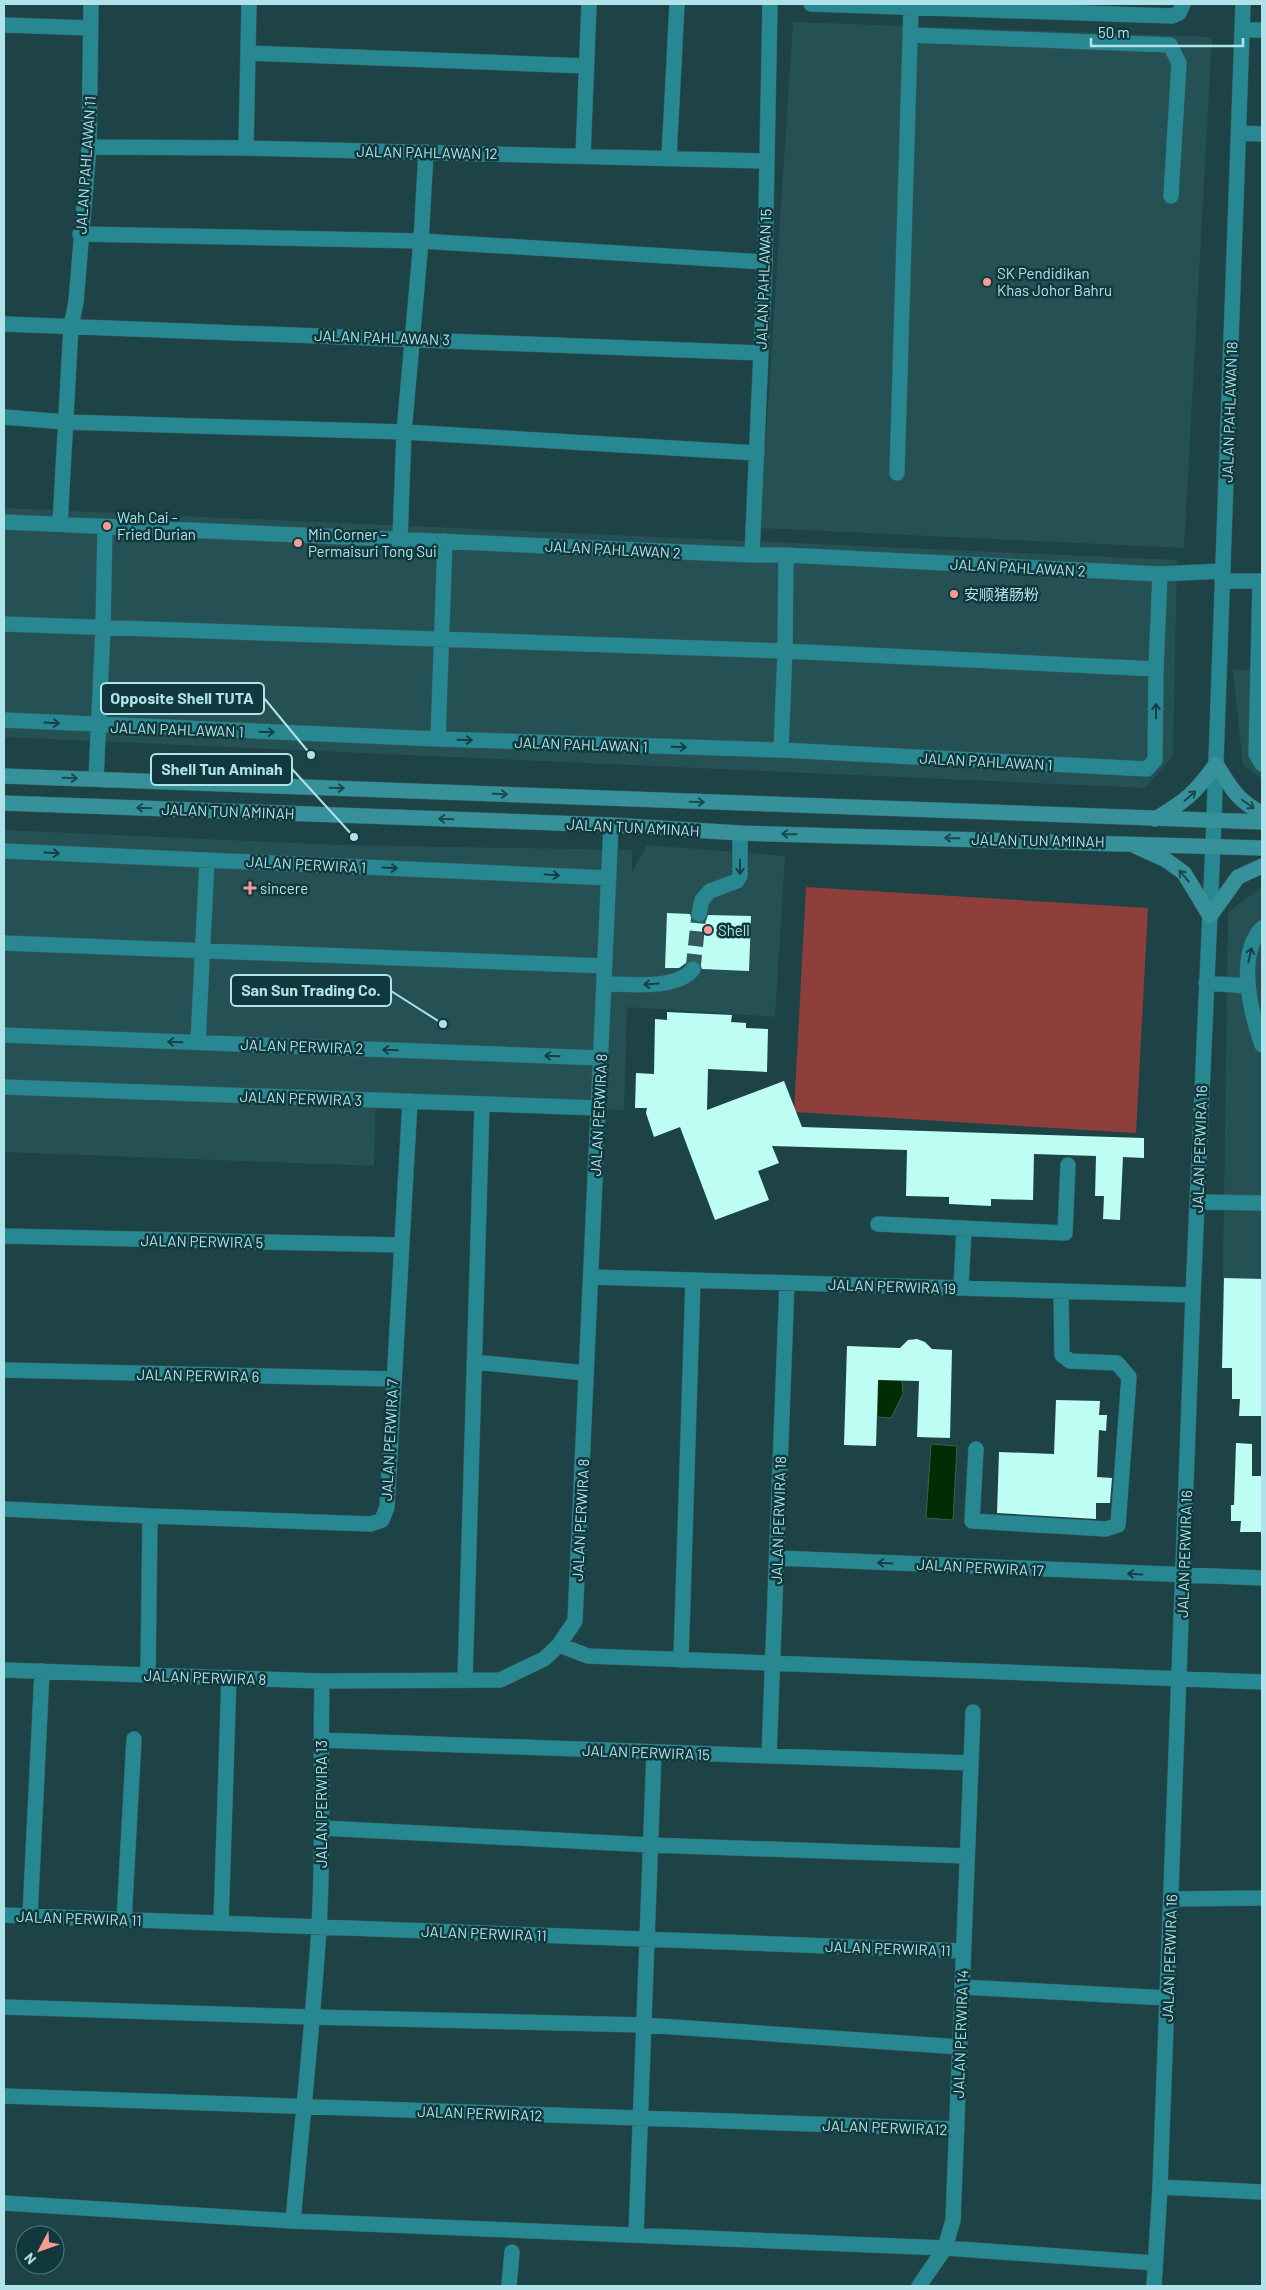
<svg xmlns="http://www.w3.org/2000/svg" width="1266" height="2290" viewBox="0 0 1266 2290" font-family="Barlow,'Noto Sans SC',sans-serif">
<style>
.built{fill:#255054}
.green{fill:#8e3f3b}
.water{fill:#002d03;stroke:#346448}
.building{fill:#befdf4}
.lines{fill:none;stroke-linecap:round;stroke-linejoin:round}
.minor-tunnel{stroke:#335b5f;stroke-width:15;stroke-dasharray:15 8;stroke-linecap:butt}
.minor-casing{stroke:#346165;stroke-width:16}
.major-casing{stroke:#346165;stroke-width:16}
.minor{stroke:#288891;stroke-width:15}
.major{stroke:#36919a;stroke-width:15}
.oneway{stroke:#134044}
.oneway2{stroke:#184a4f}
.poi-dot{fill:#f59c94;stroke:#11383c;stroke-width:2}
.labels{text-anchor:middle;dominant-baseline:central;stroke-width:5;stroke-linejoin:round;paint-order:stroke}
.street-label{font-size:15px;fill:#afe3e9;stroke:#11383c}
.poi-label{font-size:15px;fill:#afe3e9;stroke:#11383c;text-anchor:start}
.leader{fill:none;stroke:#afe3e9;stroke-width:2}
.callout-dot{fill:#afe3e9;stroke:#11383c;stroke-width:2}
.callout{fill:#11383c;stroke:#afe3e9;stroke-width:2}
.callout-label{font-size:16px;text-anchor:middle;font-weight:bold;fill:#afe3e9}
</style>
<rect width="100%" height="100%" fill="#1d4347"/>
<!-- built -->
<path class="built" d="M793,22L1212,37L1184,548L760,528Z
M4,508L1177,560L1173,756L1145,788L4,737Z
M1233,670L1262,671V779L1243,765Z
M4,830L341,845L632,850V872L647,845L785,856L775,1017L627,1007L624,1110L376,1101L374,1166L4,1152Z
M1262,887V1347L1222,1345L1228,912Z"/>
<!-- green -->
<path class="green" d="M806,887L1148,908L1136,1133L794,1112Z"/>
<!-- water -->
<path class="water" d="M878,1379L902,1380L903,1394L891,1418L877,1417Z
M931,1444L957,1446L953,1520L926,1518Z"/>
<!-- building -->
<path class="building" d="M667,913L690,914L692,921L698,923L706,921L708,915L751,916L749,971L702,969L700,963L695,960H690L679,968H665Z
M667,1012L732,1015L731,1022L746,1023V1028L768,1029L767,1072L708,1069L707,1110L784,1081L802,1127L1144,1138V1158L1123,1157L1120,1220L1103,1219L1104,1196H1095L1096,1156L1034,1154L1033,1200L991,1199V1206L949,1204V1197L906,1196L907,1150L772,1146L779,1163L758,1171L769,1200L715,1220L680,1127L654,1137L646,1113L647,1108H635L636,1073L654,1074L655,1019L667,1020Z
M1224,1278L1262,1279V1416H1239L1240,1399H1232V1368H1222Z
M917,1339L925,1342L932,1349L952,1350L950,1438L917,1437L919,1381L878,1380L876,1446L844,1445L847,1346L900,1348L908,1340Z
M1056,1400L1100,1401L1099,1415H1107L1106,1431L1099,1430L1097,1477L1112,1478L1110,1503H1096V1519L997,1513L999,1452L1054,1454Z
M1236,1443L1252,1444V1476H1262V1532H1240L1241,1521H1231V1505H1234Z"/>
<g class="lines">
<!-- minor-tunnel -->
<path class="minor-tunnel" d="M693,969L699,914"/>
<!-- minor casing -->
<g class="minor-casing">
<path id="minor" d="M811,4L1172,16L1179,13L1183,4
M4,25L90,28
M1242,30H1262
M910,35L1170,45L1179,63L1171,196
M248,53L586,66
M1240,133L1262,134
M89,147L246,148L765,161
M246,148L249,4
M583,156L589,4
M669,158L677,4
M80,234L421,241L765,262
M4,324L761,353
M4,417L65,422L404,432L757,453
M897,473L911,7
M4,522L752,555H786L1160,574L1222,571
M60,524L71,326L76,302L89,147L91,4
M400,539L404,432L421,241L426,152
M752,555L765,262L770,4
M1222,581H1262
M1260,581L1256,754L1262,764
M4,624L785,651L1156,669
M4,720L438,739L781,750L1147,769L1155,760L1156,669L1160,574
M438,739L445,541
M781,750L785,651L786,555
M96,779L103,629L105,527
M4,851L609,878
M699,914L702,900L710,891L737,881L740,876V833
M1262,928C1236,955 1251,1014 1262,1045
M4,943L605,966
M1206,983L1248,986
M604,984C628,984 678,990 693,969
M4,1035L601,1058
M198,1042L207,860
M4,1087L599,1108
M1197,1202L1262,1203
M878,1224L1065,1233L1068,1165
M4,1236L401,1245
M591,1277L1193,1295
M961,1288L964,1228
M474,1362L586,1373
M4,1370L393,1379
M976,1449L972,1521L1106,1529L1118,1525L1129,1377L1117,1363L1070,1361L1062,1355L1061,1292
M4,1509L150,1516L371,1524L382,1520L387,1507L410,1101
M777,1558L1262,1578
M559,1645L588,1656L1262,1682
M681,1660L693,1280
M4,1670L322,1681L500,1680L544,1659L559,1645L575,1621L611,825
M148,1675L150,1516
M465,1680L482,1104
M321,1740L971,1763
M769,1756L787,1283
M323,1828L651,1845L967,1856
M1171,1899L1262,1898
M4,1915L963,1951
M30,1916L42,1671
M124,1920L134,1739
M221,1923L229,1677
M962,1987L1168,1998
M4,2007L311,2017L644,2025L960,2047
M4,2096L957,2129
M1160,2187L1262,2192
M4,2203L293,2221L945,2248L1155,2263
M293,2221C302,2123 313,2025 319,1927C324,1845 320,1763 322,1681
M636,2235L654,1752
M509,2286L512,2252
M919,2286L945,2248L953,2220L973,1712
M1154,2286L1160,2187L1193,1295L1213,845L1243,4"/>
</g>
<!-- major casing -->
<g class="major-casing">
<path id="major" d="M4,776L1262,822
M4,803L611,825L740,833L1262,848
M1155,819C1186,801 1195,793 1216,764C1230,786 1237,801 1262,813
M1135,846L1166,860L1184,873L1210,916L1238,877L1262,866"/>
</g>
<!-- minor -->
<use href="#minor" class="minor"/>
<!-- major -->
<use href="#major" class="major"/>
</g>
<!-- one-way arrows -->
<defs><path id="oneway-shaft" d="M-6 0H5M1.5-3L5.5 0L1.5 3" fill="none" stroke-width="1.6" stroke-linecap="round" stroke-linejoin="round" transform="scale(1.25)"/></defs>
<g class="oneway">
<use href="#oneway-shaft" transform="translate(1156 711) rotate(-90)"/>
<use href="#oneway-shaft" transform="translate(52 723) rotate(3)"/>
<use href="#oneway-shaft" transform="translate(267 732) rotate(2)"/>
<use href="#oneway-shaft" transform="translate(465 740) rotate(2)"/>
<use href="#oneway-shaft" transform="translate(679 747) rotate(2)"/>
<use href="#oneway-shaft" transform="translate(52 853) rotate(3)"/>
<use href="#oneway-shaft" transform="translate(740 867) rotate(90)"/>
<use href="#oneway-shaft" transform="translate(390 868) rotate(3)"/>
<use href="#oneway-shaft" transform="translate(552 875) rotate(3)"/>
<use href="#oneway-shaft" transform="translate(1250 955) rotate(-77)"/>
<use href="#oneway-shaft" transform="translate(651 984) rotate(176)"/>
<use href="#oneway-shaft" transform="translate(175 1042) rotate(-178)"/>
<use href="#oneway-shaft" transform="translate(390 1050) rotate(-178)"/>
<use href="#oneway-shaft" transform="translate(552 1056) rotate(-178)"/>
<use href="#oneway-shaft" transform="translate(885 1563) rotate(-177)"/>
<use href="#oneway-shaft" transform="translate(1135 1574) rotate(-177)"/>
</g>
<g class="oneway2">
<use href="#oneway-shaft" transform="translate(70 778) rotate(2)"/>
<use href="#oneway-shaft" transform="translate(337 788) rotate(2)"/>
<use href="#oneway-shaft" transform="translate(500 794) rotate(2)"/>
<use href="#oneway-shaft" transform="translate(1190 796) rotate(-41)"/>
<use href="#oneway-shaft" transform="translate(697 802) rotate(2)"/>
<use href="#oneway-shaft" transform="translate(1248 804) rotate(35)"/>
<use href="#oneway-shaft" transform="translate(144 808) rotate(-178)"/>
<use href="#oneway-shaft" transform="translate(446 819) rotate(-178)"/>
<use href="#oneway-shaft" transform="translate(789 834) rotate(-179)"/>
<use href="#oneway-shaft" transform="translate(952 838) rotate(-179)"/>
<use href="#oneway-shaft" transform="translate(1184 876) rotate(-130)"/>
</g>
<!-- markers -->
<g class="poi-dot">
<circle cx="987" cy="282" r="5"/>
<circle cx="107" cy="526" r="5"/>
<circle cx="298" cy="543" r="5"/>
<circle cx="954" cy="594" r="5"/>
<path d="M247.5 880.5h5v5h5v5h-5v5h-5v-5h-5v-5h5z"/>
<circle cx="708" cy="930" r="5"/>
</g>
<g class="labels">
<!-- street labels -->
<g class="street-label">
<text transform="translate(427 152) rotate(1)">JALAN PAHLAWAN 12</text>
<text transform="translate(85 165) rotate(-86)">JALAN PAHLAWAN 11</text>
<text transform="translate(763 279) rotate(-88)">JALAN PAHLAWAN 15</text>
<text transform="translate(382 337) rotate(2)">JALAN PAHLAWAN 3</text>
<text transform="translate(1229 412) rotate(-88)">JALAN PAHLAWAN 18</text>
<text transform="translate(613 549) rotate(3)">JALAN PAHLAWAN 2</text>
<text transform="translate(1018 567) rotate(3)">JALAN PAHLAWAN 2</text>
<text transform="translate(177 729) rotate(2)">JALAN PAHLAWAN 1</text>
<text transform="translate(581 744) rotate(2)">JALAN PAHLAWAN 1</text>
<text transform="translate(986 761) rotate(3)">JALAN PAHLAWAN 1</text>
<text transform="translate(228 811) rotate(2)">JALAN TUN AMINAH</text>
<text transform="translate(633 827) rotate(3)">JALAN TUN AMINAH</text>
<text transform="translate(1038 840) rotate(1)">JALAN TUN AMINAH</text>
<text transform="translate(306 864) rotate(3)">JALAN PERWIRA 1</text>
<text transform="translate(302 1046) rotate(2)">JALAN PERWIRA 2</text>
<text transform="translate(301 1098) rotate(2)">JALAN PERWIRA 3</text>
<text transform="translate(598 1115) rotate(-87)">JALAN PERWIRA 8</text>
<text transform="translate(1199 1149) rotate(-88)">JALAN PERWIRA 16</text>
<text transform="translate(202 1241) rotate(1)">JALAN PERWIRA 5</text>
<text transform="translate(892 1286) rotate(2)">JALAN PERWIRA 19</text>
<text transform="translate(198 1375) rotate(1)">JALAN PERWIRA 6</text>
<text transform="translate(389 1440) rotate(-87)">JALAN PERWIRA 7</text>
<text transform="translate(580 1520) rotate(-87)">JALAN PERWIRA 8</text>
<text transform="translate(778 1520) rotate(-88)">JALAN PERWIRA 18</text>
<text transform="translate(1184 1554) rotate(-88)">JALAN PERWIRA 16</text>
<text transform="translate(980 1567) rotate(3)">JALAN PERWIRA 17</text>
<text transform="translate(205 1677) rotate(2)">JALAN PERWIRA 8</text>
<text transform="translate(646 1752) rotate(2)">JALAN PERWIRA 15</text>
<text transform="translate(321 1804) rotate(-90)">JALAN PERWIRA 13</text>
<text transform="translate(79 1918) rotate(2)">JALAN PERWIRA 11</text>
<text transform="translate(484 1933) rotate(2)">JALAN PERWIRA 11</text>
<text transform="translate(888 1948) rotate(2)">JALAN PERWIRA 11</text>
<text transform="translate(1169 1958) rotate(-88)">JALAN PERWIRA 16</text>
<text transform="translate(960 2034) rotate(-88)">JALAN PERWIRA 14</text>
<text transform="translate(480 2113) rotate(2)">JALAN PERWIRA12</text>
<text transform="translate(885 2127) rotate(2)">JALAN PERWIRA12</text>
</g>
<!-- poi labels -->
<g class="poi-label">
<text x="997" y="273">SK Pendidikan<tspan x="997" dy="17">Khas Johor Bahru</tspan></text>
<text x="117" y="517">Wah Cai -<tspan x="117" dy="17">Fried Durian</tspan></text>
<text x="308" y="534">Min Corner -<tspan x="308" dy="17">Permaisuri Tong Sui</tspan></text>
<text x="964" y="594">安顺猪肠粉</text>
<text x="260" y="888">sincere</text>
<text x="718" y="930">Shell</text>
</g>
</g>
<!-- callouts -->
<path class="leader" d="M311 755L264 698M354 837L292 769M443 1024L391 991"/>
<g class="callout-dot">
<circle cx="311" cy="755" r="5"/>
<circle cx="354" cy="837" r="5"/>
<circle cx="443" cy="1024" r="5"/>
</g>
<g class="callout">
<rect x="101" y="683" width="163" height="31" rx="5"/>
<rect x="151" y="754" width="141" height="31" rx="5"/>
<rect x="231" y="975" width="160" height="31" rx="5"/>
</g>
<g class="callout-label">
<text x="182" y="704">Opposite Shell TUTA</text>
<text x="222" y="775">Shell Tun Aminah</text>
<text x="311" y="996">San Sun Trading Co.</text>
</g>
<!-- border -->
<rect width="1266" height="2290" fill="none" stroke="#afe3e9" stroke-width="10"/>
<!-- north arrow -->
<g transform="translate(40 2250) rotate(229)"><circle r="24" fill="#11383c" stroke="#507c81"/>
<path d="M0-4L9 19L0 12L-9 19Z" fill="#f59c94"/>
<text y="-8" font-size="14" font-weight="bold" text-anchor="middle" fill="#afe3e9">N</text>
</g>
<!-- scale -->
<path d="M1091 38v8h152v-8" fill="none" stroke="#afe3e9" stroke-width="2.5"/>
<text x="1098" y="38" font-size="15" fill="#afe3e9" stroke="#11383c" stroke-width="4" paint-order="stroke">50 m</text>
</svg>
